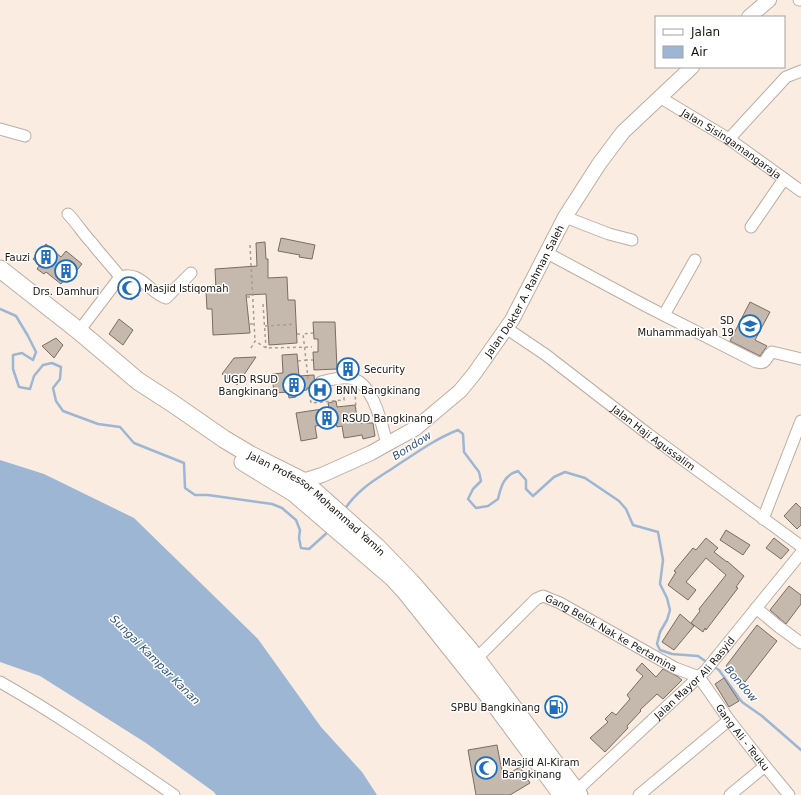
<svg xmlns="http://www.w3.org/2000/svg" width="801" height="795" viewBox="0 0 801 795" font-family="'DejaVu Sans',sans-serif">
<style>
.water{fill:#9db6d3}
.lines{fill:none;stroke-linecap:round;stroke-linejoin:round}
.stream{stroke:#9db6d3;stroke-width:2.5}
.building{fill:#c5b8ac;stroke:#796d62}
.minor-casing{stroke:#bbaea3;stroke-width:13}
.major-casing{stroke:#bbaea3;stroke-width:16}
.highway-casing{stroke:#bbaea3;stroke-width:19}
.path{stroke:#a89e94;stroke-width:1.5;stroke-dasharray:3 3;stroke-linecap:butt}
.minor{stroke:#fff;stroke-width:11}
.major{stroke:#fff;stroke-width:14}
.highway{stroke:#fff;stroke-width:17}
.labels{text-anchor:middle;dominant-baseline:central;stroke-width:3;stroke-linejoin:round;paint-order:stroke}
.street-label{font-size:10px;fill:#18140f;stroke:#fff}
.poi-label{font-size:10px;fill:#18140f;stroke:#fff;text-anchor:start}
.water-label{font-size:11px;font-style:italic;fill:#30557d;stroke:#fff}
</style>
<rect width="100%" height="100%" fill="#faece0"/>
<!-- water -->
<path class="water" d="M0,460L44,474L134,518L258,639L321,727L362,772L377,795H216L214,792L146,743L40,676L0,662Z"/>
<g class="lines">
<!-- stream -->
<path class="stream" d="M0,309L16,316L28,336L36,352L33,360L22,353L13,355V369L19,387L30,389L34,376L43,365L52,363L61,367L60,379L53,388L56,401L63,411L98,424L120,427L134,443L184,463L185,488L195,495H208L272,504L282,508L296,520L300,530L299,538L301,548L309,549L329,531
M344,510C359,488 375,480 396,466C416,453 435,439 458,430L463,434L464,452L479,472L481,481L473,489L468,499L476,508L488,506L498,499C501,486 504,475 518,471L526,480V489L533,496L554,477L565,472L585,478L619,501L626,509L633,525L658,532L663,560L660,584L667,598L670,610L667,620L660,632L657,644L660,650L672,654L698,656L708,663
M714,667L719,670L742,702L762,716L801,750"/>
</g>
<!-- building -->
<path class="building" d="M281,238L315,245L312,259L299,257L300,255L278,251Z
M265,242L266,259H268V278L287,277L288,300H295L297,343L269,345L266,294L246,295L250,333L213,335L212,309H207L206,291L216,290L215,269L257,266L256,243Z
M46,244L61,257L66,251L82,264L69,280L66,278L61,284L46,272L44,274L37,269L40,265L33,259Z
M124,283H132L140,288L141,291L137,292L139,295L131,300L128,296L125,298L120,289Z
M750,302L770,312L755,340L767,346L760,356L730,341Z
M119,319L133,330L123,345L109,334Z
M313,322H335L337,369L314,370L313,352H318V339H314Z
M56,338L63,345L54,358L42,346Z
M297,354L299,376L314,375L315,387L307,388V390L295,391L296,397L289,398L288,392L274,393L272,374L283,373L282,355Z
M256,357L237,385L222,374L234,358Z
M336,401L337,407L355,405L358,423H373L375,436L363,439L362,435L344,438L342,426L337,427L336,423L315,426L317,438L301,441L296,413L329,408L328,403Z
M796,503L801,508V525L797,529L784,516Z
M726,530L750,545L743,555L720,540Z
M706,538L718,548L714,552L727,562V561L744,576L736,587L738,588L706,630L705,628L703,632L691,623L700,611L699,609L726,575L706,558L686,582L696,590L688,600L668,585L676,572L674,571L693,548L696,550Z
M774,538L789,550L781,559L766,548Z
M789,586L801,595V604L786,624L770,610Z
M680,614L694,626L674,650L662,642Z
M757,625L777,641L745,682L726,666Z
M642,663L656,677L663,669L677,676L682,680L663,699L657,694L640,710L641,711L627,726L628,728L605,752L590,738L608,722L605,719L612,712L616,715L630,699L627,695L643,676L636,670Z
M724,678L739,701L729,707L715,684Z
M497,745L503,777L520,767L530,783L510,795H476L468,750Z"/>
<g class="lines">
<!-- minor casing -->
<g class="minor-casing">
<g id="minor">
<path d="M799,0H801"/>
<path id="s1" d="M661,98L729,139L801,191"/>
<path d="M0,129L25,136"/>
<path d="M729,139L786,77L801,71"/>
<path d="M68,214C77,223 83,234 92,243C101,255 111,265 120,277"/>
<path d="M565,217L609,234L632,240"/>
<path d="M751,227L784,179"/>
<path d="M547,253L646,306L756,362C768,365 765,357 772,352L801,359"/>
<path d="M664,315L695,260"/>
<path id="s2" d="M506,328L546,355L648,434L801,546"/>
<path d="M79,331L120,277C141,270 149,293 166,298L191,273"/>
<path d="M321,382C329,380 340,377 349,378C373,380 382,425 387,444"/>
<path d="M763,519L801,421"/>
<path d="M756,608L779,627L801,643"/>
<path id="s3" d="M476,659L536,599L543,596L560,603L675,668L699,677L729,720L765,766L789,795"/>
<path d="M0,682C60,716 117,756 174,795"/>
<path id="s4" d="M576,791L706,670L801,553"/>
<path d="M639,795L729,720"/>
<path d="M730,795L765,766"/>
</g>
</g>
<!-- major casing -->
<g class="major-casing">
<g id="major">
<path d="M749,17L769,0"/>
<path id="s5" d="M303,481L322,475L371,453L387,444L416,428L460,391L474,374L512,320L565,217L599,164L623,132L692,67"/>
</g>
</g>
<!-- highway casing -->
<g class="highway-casing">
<g id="highway">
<path id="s6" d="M0,269L79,331L138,381L172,403L224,439L249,454L303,481L376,546L411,582L469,649L579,795"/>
<path d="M243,462L294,493L393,578L405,591L491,699L562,795"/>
</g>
</g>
<!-- path -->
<path class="path" d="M250,245L255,341
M247,297H253
M263,304L266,348
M250,324H255
M265,326L297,324
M297,334H303
M251,348L255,341L266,348L312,347
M298,361L306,360L303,334L313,333
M308,379L306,360H313
M309,388L311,403L344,400V393L355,391L356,409"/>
<!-- minor -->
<use href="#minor" class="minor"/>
<!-- major -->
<use href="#major" class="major"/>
<!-- highway -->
<use href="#highway" class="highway"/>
</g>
<!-- icons -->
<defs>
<g id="building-ring" transform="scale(1.15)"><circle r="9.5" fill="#fff" stroke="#1e6ebc" stroke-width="1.5"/><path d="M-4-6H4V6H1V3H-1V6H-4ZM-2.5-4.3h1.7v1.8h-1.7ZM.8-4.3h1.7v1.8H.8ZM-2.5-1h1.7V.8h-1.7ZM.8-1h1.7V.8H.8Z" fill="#1e6ebc"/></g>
<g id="mosque-ring" transform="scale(1.15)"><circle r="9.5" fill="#fff" stroke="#1e6ebc" stroke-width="1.5"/><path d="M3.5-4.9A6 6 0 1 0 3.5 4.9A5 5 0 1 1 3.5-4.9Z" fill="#1e6ebc"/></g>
<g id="school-ring" transform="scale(1.15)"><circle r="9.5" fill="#fff" stroke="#1e6ebc" stroke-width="1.5"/><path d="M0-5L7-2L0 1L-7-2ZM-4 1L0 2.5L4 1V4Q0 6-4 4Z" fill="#1e6ebc"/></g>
<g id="hospital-ring" transform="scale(1.15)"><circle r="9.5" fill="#fff" stroke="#1e6ebc" stroke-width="1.5"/><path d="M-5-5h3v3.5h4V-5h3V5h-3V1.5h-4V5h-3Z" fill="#1e6ebc"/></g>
<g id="fuel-ring" transform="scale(1.15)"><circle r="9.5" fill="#fff" stroke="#1e6ebc" stroke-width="1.5"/><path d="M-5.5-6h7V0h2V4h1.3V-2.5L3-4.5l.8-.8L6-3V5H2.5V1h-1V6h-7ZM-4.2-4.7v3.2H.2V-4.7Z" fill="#1e6ebc"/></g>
</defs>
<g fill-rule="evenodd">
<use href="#building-ring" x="46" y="257"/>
<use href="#building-ring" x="66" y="271"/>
<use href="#mosque-ring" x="129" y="288"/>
<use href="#school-ring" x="750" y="326"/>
<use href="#building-ring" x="348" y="369"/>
<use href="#building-ring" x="294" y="385"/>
<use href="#hospital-ring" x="320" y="390"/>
<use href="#building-ring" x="327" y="418"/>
<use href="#fuel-ring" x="556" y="707"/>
<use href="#mosque-ring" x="486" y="768"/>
</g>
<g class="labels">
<!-- street labels -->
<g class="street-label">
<text stroke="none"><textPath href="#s1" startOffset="84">Jalan Sisingamangaraja</textPath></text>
<text stroke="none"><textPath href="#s5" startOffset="302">Jalan Dokter A. Rahman Saleh</textPath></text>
<text stroke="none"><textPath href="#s2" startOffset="184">Jalan Haji Agussalim</textPath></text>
<text stroke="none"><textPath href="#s6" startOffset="395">Jalan Professor Mohammad Yamin</textPath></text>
<text stroke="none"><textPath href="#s3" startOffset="170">Gang Belok Nak ke Pertamina</textPath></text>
<text stroke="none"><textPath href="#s4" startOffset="164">Jalan Mayor Ali Rasyid</textPath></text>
<text stroke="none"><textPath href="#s3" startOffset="343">Gang Ali - Teuku</textPath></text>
</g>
<!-- poi labels -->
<g class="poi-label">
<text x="30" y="257" text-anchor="end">Fauzi</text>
<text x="144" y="288">Masjid Istiqomah</text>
<text x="66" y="291" text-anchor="middle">Drs. Damhuri</text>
<text x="734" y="320" text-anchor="end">SD<tspan x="734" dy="12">Muhammadiyah 19</tspan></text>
<text x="364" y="369">Security</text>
<text x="278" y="379" text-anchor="end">UGD RSUD<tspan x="278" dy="12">Bangkinang</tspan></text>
<text x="336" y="390">BNN Bangkinang</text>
<text x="342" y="418">RSUD Bangkinang</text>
<text x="540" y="707" text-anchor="end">SPBU Bangkinang</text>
<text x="502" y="762">Masjid Al-Kiram<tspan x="502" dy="12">Bangkinang</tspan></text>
</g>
<!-- water labels -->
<g class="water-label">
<text transform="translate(412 446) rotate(-32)">Bondow</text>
<text transform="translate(155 660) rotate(45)">Sungai Kampar Kanan</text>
<text transform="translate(741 684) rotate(49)">Bondow</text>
</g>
</g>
<!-- legend -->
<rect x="655" y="16" width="130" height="52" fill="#ffffff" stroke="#a3a19f"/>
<rect x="663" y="29" width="20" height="6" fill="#ffffff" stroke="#a3a19f"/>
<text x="691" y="36" font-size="12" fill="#18140f">Jalan</text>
<rect x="663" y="46" width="20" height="12" fill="#9db6d3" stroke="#a3a19f"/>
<text x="691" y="56" font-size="12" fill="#18140f">Air</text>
</svg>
